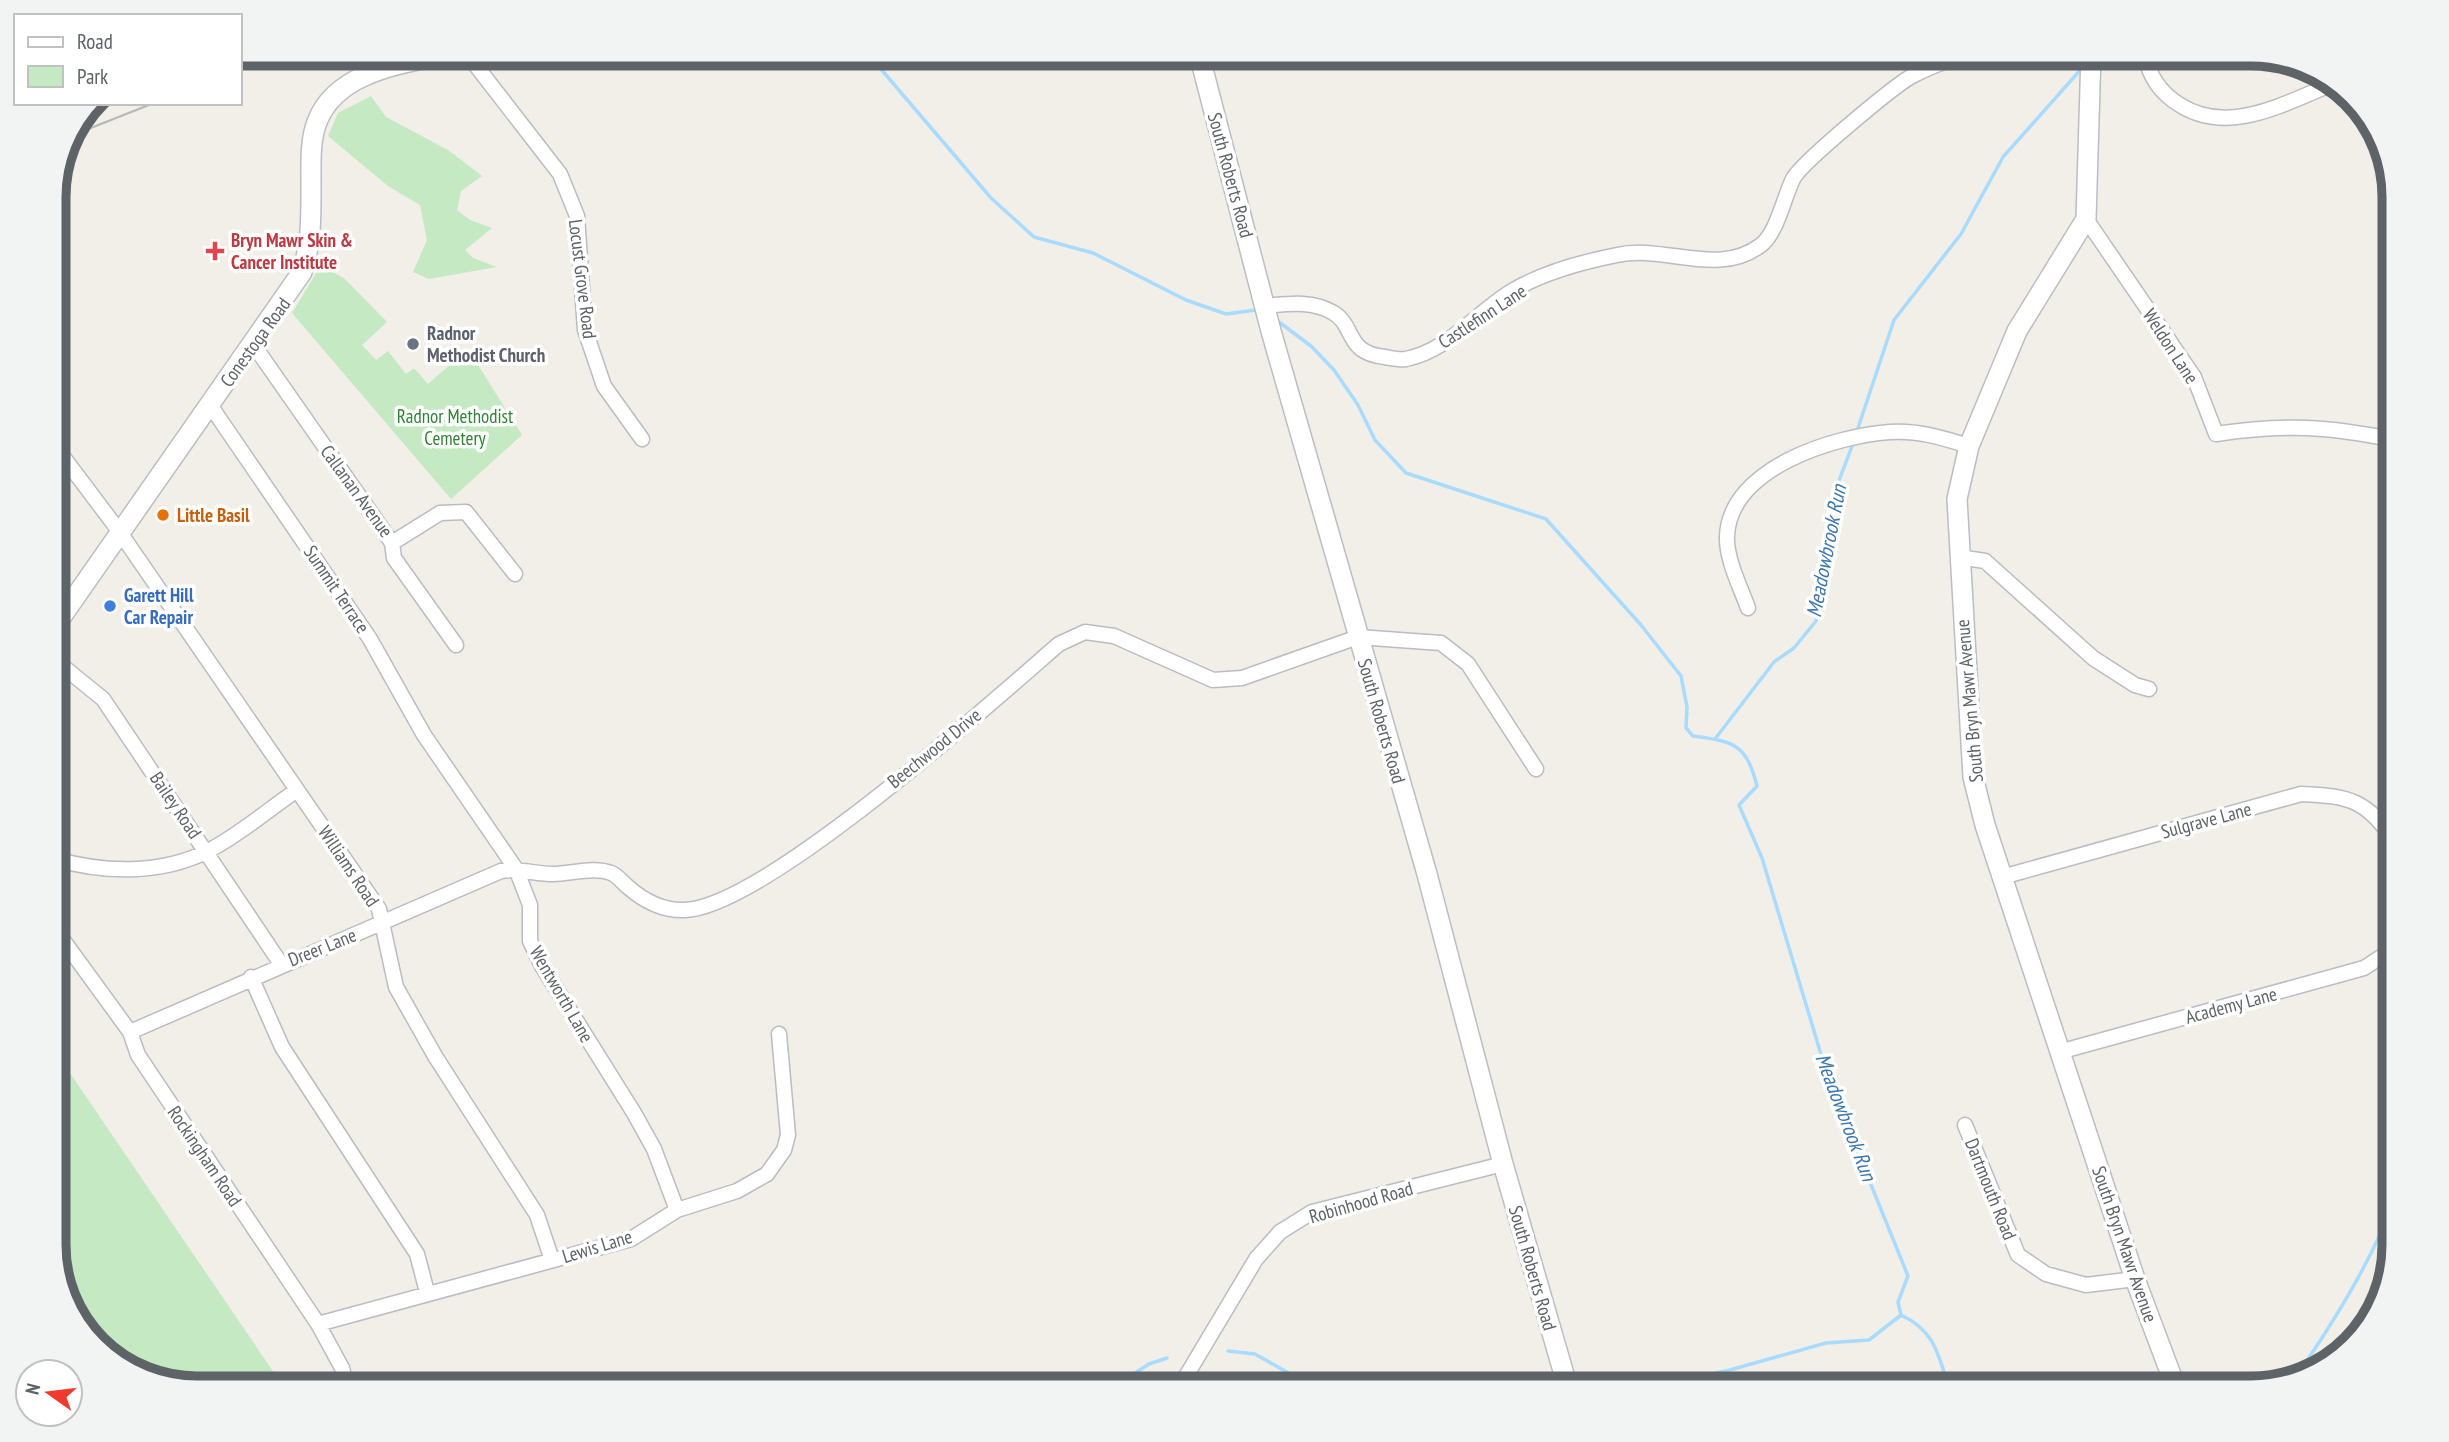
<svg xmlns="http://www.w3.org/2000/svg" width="2449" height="1442" viewBox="0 0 2449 1442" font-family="'PT Sans Narrow',sans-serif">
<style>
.green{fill:#c4e9c3}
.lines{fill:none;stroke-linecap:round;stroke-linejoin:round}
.stream{stroke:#a9dbff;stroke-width:3.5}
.street-casing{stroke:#b9bdc1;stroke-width:17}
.secondary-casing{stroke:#babec3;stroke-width:22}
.street{stroke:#fff;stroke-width:14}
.secondary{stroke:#fff;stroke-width:19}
.tram{stroke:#b6b7b8;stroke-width:2}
.health-dot{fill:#e0444e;stroke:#fff;stroke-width:2.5}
.worship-dot{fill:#6b7280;stroke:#fff;stroke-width:2.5}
.food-dot{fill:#e8710a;stroke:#fff;stroke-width:2.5}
.shop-dot{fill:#3f7fe0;stroke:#fff;stroke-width:2.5}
.labels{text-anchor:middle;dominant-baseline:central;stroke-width:7;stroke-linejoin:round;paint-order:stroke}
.street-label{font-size:19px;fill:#5e6368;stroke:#fff}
.health-label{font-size:19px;font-weight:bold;fill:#be3a42;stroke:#fff;text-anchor:start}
.worship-label{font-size:19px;font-weight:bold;fill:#5b616d;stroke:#fff;text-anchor:start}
.park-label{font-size:19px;fill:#318334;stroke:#fff}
.food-label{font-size:19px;font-weight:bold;fill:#c56008;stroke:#fff;text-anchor:start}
.shop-label{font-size:19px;font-weight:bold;fill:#366cbe;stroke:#fff;text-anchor:start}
.water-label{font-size:21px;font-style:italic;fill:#3d76ad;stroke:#fff}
.rim{fill:none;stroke:#5e6368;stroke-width:9}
</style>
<rect width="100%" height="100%" fill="#f1efe7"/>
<!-- green -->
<path class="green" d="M371,96L386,117L448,150L482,176L461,191L457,210L470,220L492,228L465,250L473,258L497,267L429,279L413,272L427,240L420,205L388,186L328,136L338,113Z
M321,265L345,279L387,322L362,345L376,360L388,351L406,374L414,368L428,384L468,349L522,435L451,499L292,313Z
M55,1051L283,1386V1388H197L125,1368L74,1317L55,1254Z"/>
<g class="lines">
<!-- stream -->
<path class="stream" d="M868,54L991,198L1034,237L1093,253L1186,300L1226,314L1256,310
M1279,322L1311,346L1334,370L1358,405L1375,440L1406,473L1546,519L1641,625L1681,676L1687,707L1686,728L1693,736C1734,742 1746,743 1757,786L1739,805L1762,858L1829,1081L1908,1276L1898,1302L1901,1315C1935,1331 1938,1354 1949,1388
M1856,434L1894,320L1961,234L2003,157L2083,67
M1715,739L1774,662L1794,648L1816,621L1835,491L1854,441
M1228,1351L1255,1354L1315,1388
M111,1354H117L133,1370
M2297,1375C2334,1322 2372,1260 2395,1199
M1112,1388L1149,1364L1167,1358
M1644,1388L1730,1370L1826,1343L1869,1340L1901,1315"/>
<!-- street casing -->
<g class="street-casing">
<path id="street" d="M467,54L560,174L577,216L585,330L604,386L642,439
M2145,54C2149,77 2160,93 2180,105C2226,134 2277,107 2323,88L2332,82
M2086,219L2194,377L2216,434C2284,424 2328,426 2395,440
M1265,306C1288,304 1311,300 1332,312C1356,325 1344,353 1385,357C1391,358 1400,360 1406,359C1448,351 1477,312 1512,291C1542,273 1582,262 1617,255C1664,244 1718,278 1761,245C1777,233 1784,197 1793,179C1801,163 1894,86 1912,76C1929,67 1948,60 1966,54
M253,344L392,543L440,513L466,512L515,574
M210,405L370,639L424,735L516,869L530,905V941L542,966L634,1113L654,1149L677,1210
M55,446L119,531L379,909L396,987L435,1056L537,1215L552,1260
M392,543L394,558L456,645
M1959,557L1985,561L2093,658L2135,685L2149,689
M1748,608C1740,586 1726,559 1727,536C1730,468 1834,436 1890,432C1918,430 1943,438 1969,446
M55,660L103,699L281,964
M55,859C104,873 160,875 208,851C239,835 268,810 297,790
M2002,877L2301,794C2350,796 2367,800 2395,842
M55,929L130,1032L138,1055L318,1324L342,1368L347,1388
M251,977L282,1047L417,1254L427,1292
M130,1032L501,871C519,868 535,874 553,874C571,874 594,866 611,873C617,875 623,883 628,887C644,901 663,911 685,910C764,907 992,702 1059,644L1085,632L1114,636L1213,680L1242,678L1358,637L1441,643L1468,664L1536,769
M2059,1052L2364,968L2390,951L2395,943
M1965,1125L2018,1255L2046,1274L2086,1285L2135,1279
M318,1324L631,1239L677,1210L737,1191L767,1174L784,1150L788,1135L779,1034
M1179,1388L1256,1259L1280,1232L1312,1212L1503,1164"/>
</g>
<!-- secondary casing -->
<g class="secondary-casing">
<path id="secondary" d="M1199,54L1271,331L1427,874L1503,1164L1568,1388
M2091,54L2086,219L2017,331L1969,446L1957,499L1973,777L1985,825L2135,1279L2176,1388
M55,626L302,272C312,242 311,213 311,181C311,162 310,140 317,122C336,72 400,64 446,54"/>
</g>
<!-- street -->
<use href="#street" class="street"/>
<!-- secondary -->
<use href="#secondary" class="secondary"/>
<!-- tram -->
<path class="tram" d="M240,70L279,54
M68,137L154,103"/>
</g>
<!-- markers -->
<path class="health-dot" d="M211.5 240.5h7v7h7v7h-7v7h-7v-7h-7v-7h7z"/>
<circle class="worship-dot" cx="413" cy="344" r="7"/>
<circle class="food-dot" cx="163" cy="515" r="7"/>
<circle class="shop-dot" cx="110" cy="606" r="7"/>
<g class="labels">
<!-- street labels -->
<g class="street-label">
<text transform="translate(1231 175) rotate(75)">South Roberts Road</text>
<text transform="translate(583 279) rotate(83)">Locust Grove Road</text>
<text transform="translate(1482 316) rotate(-33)">Castlefinn Lane</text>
<text transform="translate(255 342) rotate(-54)">Conestoga Road</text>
<text transform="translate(2171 346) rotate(57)">Weldon Lane</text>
<text transform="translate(357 491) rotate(54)">Callanan Avenue</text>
<text transform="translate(337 589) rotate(56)">Summit Terrace</text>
<text transform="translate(1969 701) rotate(-95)">South Bryn Mawr Avenue</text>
<text transform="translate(1382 721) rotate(74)">South Roberts Road</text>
<text transform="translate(934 748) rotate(-39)">Beechwood Drive</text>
<text transform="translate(176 805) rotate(56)">Bailey Road</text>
<text transform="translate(2206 820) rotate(-15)">Sulgrave Lane</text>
<text transform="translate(349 866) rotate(56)">Williams Road</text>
<text transform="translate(322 947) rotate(-22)">Dreer Lane</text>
<text transform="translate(562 994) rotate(60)">Wentworth Lane</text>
<text transform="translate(2231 1005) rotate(-15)">Academy Lane</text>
<text transform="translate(205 1156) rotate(56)">Rockingham Road</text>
<text transform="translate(1991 1189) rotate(68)">Dartmouth Road</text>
<text transform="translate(1361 1202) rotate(-16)">Robinhood Road</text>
<text transform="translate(2125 1244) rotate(71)">South Bryn Mawr Avenue</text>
<text transform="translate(597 1246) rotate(-17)">Lewis Lane</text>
<text transform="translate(1533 1268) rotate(74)">South Roberts Road</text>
</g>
<!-- health labels -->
<g class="health-label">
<text x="231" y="240">Bryn Mawr Skin &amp;<tspan x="231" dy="22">Cancer Institute</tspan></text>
</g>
<!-- worship labels -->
<g class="worship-label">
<text x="427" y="333">Radnor<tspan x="427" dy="22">Methodist Church</tspan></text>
</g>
<!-- park labels -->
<g class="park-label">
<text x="455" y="416">Radnor Methodist<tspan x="455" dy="22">Cemetery</tspan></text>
</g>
<!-- food labels -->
<g class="food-label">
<text x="177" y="515">Little Basil</text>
</g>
<!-- shop labels -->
<g class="shop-label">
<text x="124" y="595">Garett Hill<tspan x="124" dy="22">Car Repair</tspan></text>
</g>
<!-- water labels -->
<g class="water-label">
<text transform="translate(1826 551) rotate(-79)">Meadowbrook Run</text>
<text transform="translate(1846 1117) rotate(69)">Meadowbrook Run</text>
</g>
</g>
<!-- crop -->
<path d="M0 0H2449V1442H0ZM197 66H2251A131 131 0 0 1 2382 197V1245A131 131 0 0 1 2251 1376H197A131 131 0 0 1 66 1245V197A131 131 0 0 1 197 66Z" fill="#f2f3f3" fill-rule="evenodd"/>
<path class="rim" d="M197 66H2251A131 131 0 0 1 2382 197V1245A131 131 0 0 1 2251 1376H197A131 131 0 0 1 66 1245V197A131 131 0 0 1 197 66Z"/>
<!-- legend -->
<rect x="14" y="14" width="228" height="91" fill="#ffffff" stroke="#bfc1c3" stroke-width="2"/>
<rect x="28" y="37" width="35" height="10" fill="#ffffff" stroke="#bfc1c3" stroke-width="2"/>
<text x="77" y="49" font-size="21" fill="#5e6368">Road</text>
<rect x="28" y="66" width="35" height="21" fill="#c4e9c3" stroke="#bfc1c3" stroke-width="2"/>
<text x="77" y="84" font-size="21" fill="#5e6368">Park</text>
<!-- north arrow -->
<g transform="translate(49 1393) rotate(284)"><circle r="33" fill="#ffffff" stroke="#bfc1c3" stroke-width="2"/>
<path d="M0-5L12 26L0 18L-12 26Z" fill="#f03a2e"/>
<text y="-10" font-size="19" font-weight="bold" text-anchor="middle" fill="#5e6368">N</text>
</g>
</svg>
